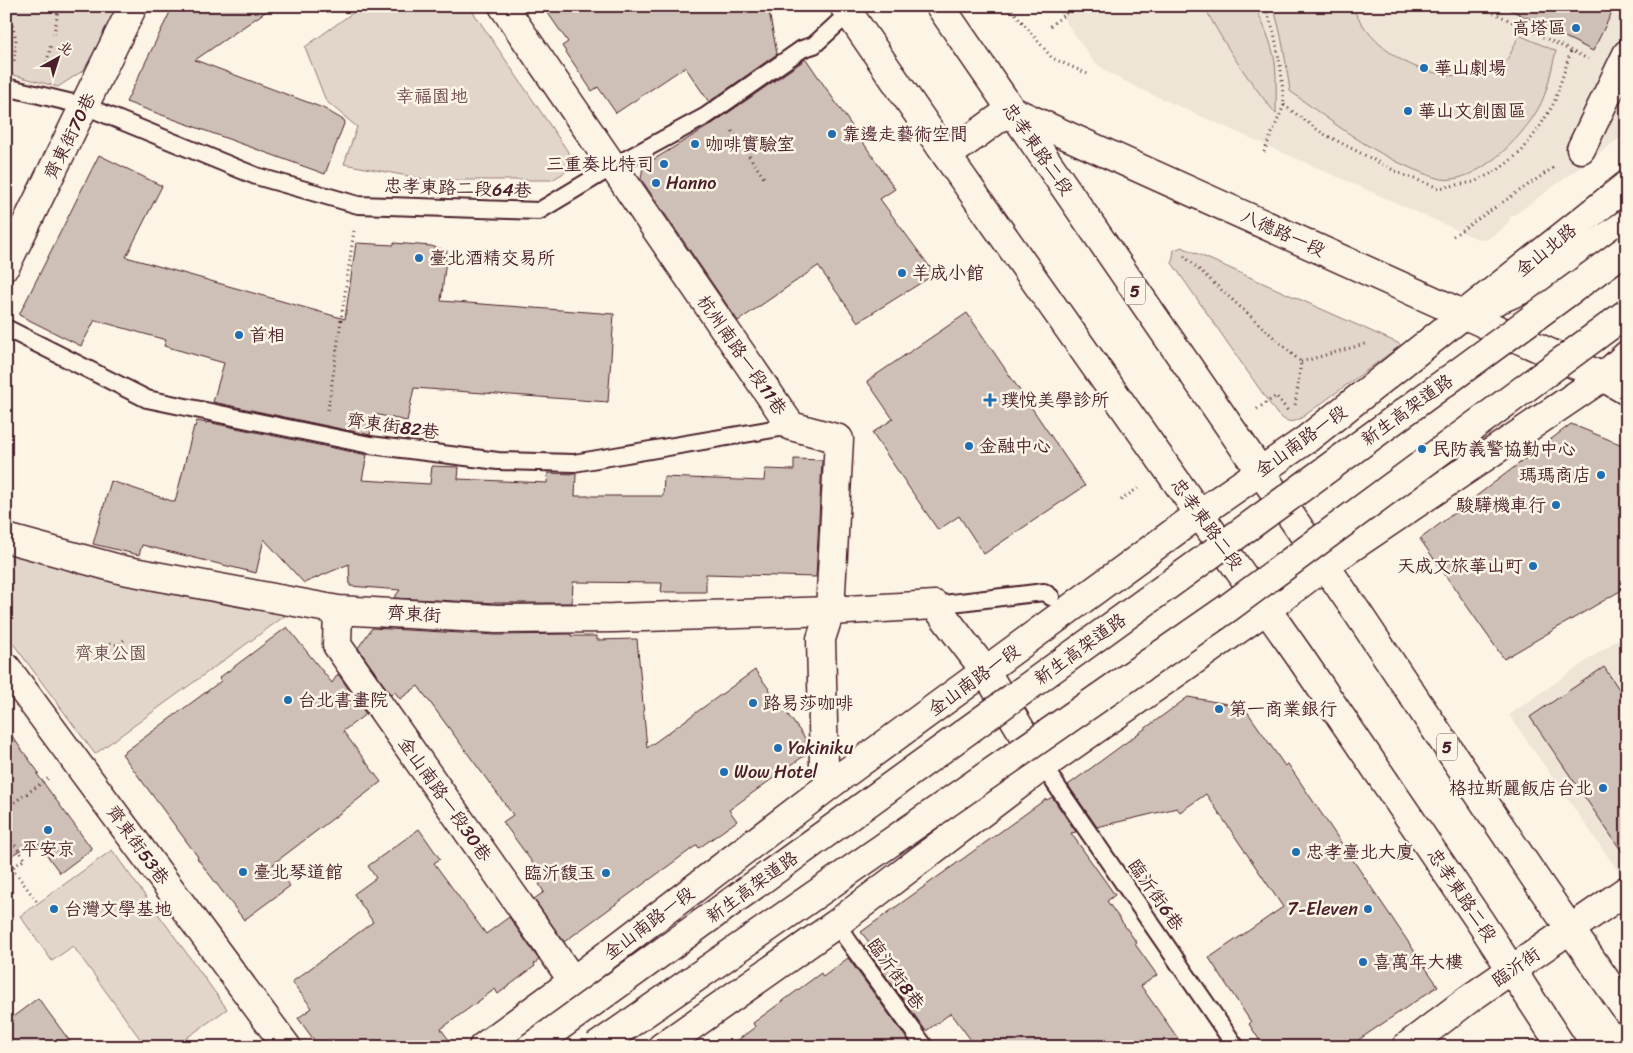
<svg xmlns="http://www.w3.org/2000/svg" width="1633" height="1053" viewBox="0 0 1633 1053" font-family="Sriracha,'LXGW WenKai TC',sans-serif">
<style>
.built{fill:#eee5d7}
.green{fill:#e2d5ca;stroke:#967a7a}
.building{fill:#cfc0b7;stroke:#4a1f2b}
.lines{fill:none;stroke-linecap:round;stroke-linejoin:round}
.lane-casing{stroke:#4a1f2b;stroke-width:20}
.street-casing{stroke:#4a1f2b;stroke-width:31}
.secondary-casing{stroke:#4a1f2b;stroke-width:31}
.primary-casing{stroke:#4a1f2b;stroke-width:31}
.highway-casing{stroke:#4a1f2b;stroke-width:31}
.path{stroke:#4a1f2b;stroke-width:3;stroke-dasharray:1 4;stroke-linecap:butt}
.lane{stroke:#fcf5e5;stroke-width:16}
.street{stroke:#fcf5e5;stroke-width:28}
.secondary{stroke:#fcf5e5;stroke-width:28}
.primary{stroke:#fcf5e5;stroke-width:28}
.highway{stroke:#fcf5e5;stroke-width:28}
.highway-bridge-casing{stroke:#4a1f2b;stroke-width:31;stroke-linecap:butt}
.highway-bridge{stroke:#fcf5e5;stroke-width:28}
.poi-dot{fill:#1f6fb2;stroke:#fcf5e5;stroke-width:2}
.labels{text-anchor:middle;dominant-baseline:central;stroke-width:5;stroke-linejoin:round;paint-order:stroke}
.shield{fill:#fcf5e5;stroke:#7f5f63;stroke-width:1}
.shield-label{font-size:16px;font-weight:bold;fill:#4a1f2b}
.poi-label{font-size:18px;fill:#4a1f2b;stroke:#fcf5e5;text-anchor:start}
.park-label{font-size:18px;fill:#704c53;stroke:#fcf5e5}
.street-label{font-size:18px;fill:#4a1f2b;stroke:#fcf5e5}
</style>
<rect width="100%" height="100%" fill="#fcf5e5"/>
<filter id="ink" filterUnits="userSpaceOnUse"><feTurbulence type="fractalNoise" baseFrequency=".02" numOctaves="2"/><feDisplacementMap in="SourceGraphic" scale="10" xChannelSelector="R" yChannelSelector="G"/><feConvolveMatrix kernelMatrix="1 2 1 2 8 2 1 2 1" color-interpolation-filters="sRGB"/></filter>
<g filter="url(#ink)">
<!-- built -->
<path class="built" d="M1055,6H1627V133L1516,214L1510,216L1509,221L1501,230L1486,240L1475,238L1140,89L1109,73L1093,61Z
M1627,633V880L1625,881L1509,715Z"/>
<!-- green -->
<path class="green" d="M6,6H119L84,70L58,87L6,73Z
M362,6H469L577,165L552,180H429L344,164L357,127L326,101L305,47Z
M1204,6H1255C1263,23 1272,44 1275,62C1277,79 1276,97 1276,114C1248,80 1224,45 1204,6Z
M1273,6H1352C1372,50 1416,76 1463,76C1473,76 1489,76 1497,70C1509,61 1513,48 1519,35L1556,51C1551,70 1548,92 1538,109C1522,138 1476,185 1440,179C1432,177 1423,173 1415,170C1369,151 1329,120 1290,91C1286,63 1282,34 1273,6Z
M1182,247L1400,344V346L1300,419C1290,424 1285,421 1277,414L1172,263L1174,250Z
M6,551L289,613L95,754L6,634Z
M112,850L227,1009L174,1047H146L73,946L52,961L20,916Z"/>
<!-- building -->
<path class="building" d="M173,6H274L195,60L323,108L345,121L325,174L126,102Z
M543,6H768L777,54L709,102L685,67L616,113L598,87L592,91L562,46L568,42Z
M1503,6H1615L1593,51Z
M806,59L895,189L880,199L935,274L858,322L818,266L738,321L641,179L643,166L712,124Z
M99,155L162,186L126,257L345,319L356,243L394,245V243L431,246L447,251L441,301L614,314L608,402L414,388L407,421L374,414L370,435L213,402L224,363L164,346L166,340L95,320L81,346L19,315Z
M967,313L1085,486L984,554L959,516L938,530L872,433L893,419L867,381Z
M197,421L207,423V422L367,455L362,480L430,484L432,466L459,467L458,479L547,483L548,473L576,474L575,496H663L664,477L764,481L765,469L794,470V459L822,460L816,577L706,574V592H661L662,583L573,582L572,603H497L394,598L400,590L350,586L349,564L304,583L264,539L256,573L142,545L139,555L93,544L111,481L175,502L194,426L195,427Z
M1571,424L1627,447V587L1504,659L1420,539Z
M287,627L332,683L338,674L366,714L343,731L381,782L273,864L290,886L244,920L197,858L198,857L122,754L221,681L219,678Z
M372,628L496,635L571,634V636H597V640L637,639L647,748L755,670L805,738L808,753L729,810L737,821L699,848L697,845L564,942L534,899L544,892L539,884L545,880L503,822L513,815L418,686L400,699L395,692L391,695L358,648Z
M1604,667L1627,701V859L1530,717Z
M1188,697L1244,707L1285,766L1288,764L1438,986L1348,1047H1264L1249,1024L1251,1022L1209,958L1283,907L1206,794L1180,812L1177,808L1097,827L1068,785Z
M6,728L39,773L37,774L92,849L60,873L36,840L6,859Z
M1052,797L1076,832L1071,833L1115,895L1107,901L1137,943L1135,944L1157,975L1141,986L1184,1047H976L951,1013L926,1031L864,946L869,942L861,932L1046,799L1047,800Z
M419,829L440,859L434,863L486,934L509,917L539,960L534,964L535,966L498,994L495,989L441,1029L454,1047H319L298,1018L312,1008L292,982L373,922L354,894L376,878L368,866Z
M848,958L910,1043L904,1047H729L755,1027L753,1023L821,973L823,977Z
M38,998L74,1047H6V1022Z"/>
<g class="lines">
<!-- lane casing -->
<g class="lane-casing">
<path id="lane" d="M6,87L85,106L256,176L358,205L539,211L612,167L706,116L802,49L814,45L849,13
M6,328L147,399L370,445L498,461L574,463L791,426
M935,605L1044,592L1051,597
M1043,766L1236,1047
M836,924L925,1047"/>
</g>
<!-- street casing -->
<g class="street-casing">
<path id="street" d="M503,6L791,426L839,439L830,611L821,639L824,765L835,781
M1581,149L1627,54
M6,265L133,6
M6,538L123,570L338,610L497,619L613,618L830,611L935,605L986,672L1042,765
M338,610L337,645L573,981
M6,667L287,1047
M1406,1047L1469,999L1627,890"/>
</g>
<!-- secondary casing -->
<g class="secondary-casing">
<path id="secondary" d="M947,156L1010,110L1603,377L1627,391
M483,1047L573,981L835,781L1199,514L1307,439L1627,185
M662,1047L836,924L1043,766L1267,609L1324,566L1603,377L1624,367"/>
</g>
<!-- primary casing -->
<g class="primary-casing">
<path id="primary" d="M844,6L947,156L1298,654L1479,920L1562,1047
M940,6L1357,612L1537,881L1627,1011"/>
</g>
<!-- highway casing -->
<g class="highway-casing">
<path id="highway" d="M1465,314L1544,280L1627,223
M1603,377L1627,355"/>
</g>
<!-- path -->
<path class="path" d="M7,6L16,39L14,62
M1009,6L1052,58L1090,75
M1480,6L1588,59
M1050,26L1075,6
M54,34L59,6
M47,62L51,44
M1284,105L1322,133L1401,174L1439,188L1474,182L1498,170L1522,151L1539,128L1554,103L1571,51
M732,131L764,178
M1264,152L1284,105L1281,70L1274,32L1265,6
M1453,236L1556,166
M1184,256L1301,362L1295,406
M1301,362L1368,343
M1257,409L1276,396L1289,412
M328,410L354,231
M1121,500L1141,486
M110,644L119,645L124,640
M6,808L49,778
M6,833L25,859L6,872
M12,868L38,903"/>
<!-- lane -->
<use href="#lane" class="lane"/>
<!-- street -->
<use href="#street" class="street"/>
<!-- secondary -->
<use href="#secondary" class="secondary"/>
<!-- primary -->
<use href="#primary" class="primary"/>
<!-- highway -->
<use href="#highway" class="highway"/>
<!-- highway-bridge casing -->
<g class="highway-bridge-casing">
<path id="highway-bridge" d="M531,1047L1203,560L1627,249
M596,1047L1228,608L1627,313"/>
</g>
<!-- highway-bridge -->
<use href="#highway-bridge" class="highway-bridge"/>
</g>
</g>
<!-- markers -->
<g class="poi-dot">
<circle cx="1576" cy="28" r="5"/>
<circle cx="1424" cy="68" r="5"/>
<circle cx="1408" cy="111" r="5"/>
<circle cx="832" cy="134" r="5"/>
<circle cx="695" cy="144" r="5"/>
<circle cx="664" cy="164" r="5"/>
<circle cx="656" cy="183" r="5"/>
<circle cx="419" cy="258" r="5"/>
<circle cx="902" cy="273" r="5"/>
<circle cx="239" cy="335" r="5"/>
<path d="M987.5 392.5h5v5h5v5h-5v5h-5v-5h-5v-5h5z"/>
<circle cx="969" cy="446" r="5"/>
<circle cx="1422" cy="449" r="5"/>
<circle cx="1601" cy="475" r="5"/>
<circle cx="1556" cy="505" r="5"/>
<circle cx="1533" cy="566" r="5"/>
<circle cx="288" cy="700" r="5"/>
<circle cx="753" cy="703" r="5"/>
<circle cx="1219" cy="709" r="5"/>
<circle cx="778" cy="748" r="5"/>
<circle cx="724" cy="772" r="5"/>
<circle cx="1603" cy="788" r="5"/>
<circle cx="48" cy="830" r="5"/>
<circle cx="1296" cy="852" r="5"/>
<circle cx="243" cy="872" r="5"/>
<circle cx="606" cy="873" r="5"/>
<circle cx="54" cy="909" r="5"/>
<circle cx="1368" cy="909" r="5"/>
<circle cx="1363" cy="962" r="5"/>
</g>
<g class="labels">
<!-- shield labels -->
<g class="shield">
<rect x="1125" y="277.5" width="20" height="27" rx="4"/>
<rect x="1437" y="733.5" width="20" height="27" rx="4"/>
</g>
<g class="shield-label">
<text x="1135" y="291">5</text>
<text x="1447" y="747">5</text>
</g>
<!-- poi labels -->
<g class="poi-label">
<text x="1566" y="28" text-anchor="end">高塔區</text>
<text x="1434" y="68">華山劇場</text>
<text x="1418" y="111">華山文創園區</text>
<text x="842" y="134">靠邊走藝術空間</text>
<text x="705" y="144">咖啡實驗室</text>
<text x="654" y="164" text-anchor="end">三重奏比特司</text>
<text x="666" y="183">Hanno</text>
<text x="429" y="258">臺北酒精交易所</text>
<text x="912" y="273">羊成小館</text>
<text x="249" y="335">首相</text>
<text x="1001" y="400">璞悅美學診所</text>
<text x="979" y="446">金融中心</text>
<text x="1432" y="449">民防義警協勤中心</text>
<text x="1591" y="475" text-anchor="end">瑪瑪商店</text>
<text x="1546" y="505" text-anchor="end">駿驊機車行</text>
<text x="1523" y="566" text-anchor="end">天成文旅華山町</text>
<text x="298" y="700">台北書畫院</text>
<text x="763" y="703">路易莎咖啡</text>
<text x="1229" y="709">第一商業銀行</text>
<text x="788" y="748">Yakiniku</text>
<text x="734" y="772">Wow Hotel</text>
<text x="1593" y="788" text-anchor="end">格拉斯麗飯店台北</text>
<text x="48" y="849" text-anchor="middle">平安京</text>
<text x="1306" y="852">忠孝臺北大廈</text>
<text x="253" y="872">臺北琴道館</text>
<text x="596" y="873" text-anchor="end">臨沂馥玉</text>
<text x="64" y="909">台灣文學基地</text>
<text x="1358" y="909" text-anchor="end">7-Eleven</text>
<text x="1373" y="962">喜萬年大樓</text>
</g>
<!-- park labels -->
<g class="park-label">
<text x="432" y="96">幸福園地</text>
<text x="111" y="653">齊東公園</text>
</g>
<!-- street labels -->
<g class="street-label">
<text transform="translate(70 136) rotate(-64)">齊東街70巷</text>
<text transform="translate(1038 149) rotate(55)">忠孝東路二段</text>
<text transform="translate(458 188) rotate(2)">忠孝東路二段64巷</text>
<text transform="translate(1283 233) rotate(24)">八德路一段</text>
<text transform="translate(1546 250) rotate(-39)">金山北路</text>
<text transform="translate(742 355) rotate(55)">杭州南路一段11巷</text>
<text transform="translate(1407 410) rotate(-36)">新生高架道路</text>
<text transform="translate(393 426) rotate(8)">齊東街82巷</text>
<text transform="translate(1301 441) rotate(-36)">金山南路一段</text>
<text transform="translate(1207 524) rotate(54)">忠孝東路二段</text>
<text transform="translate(414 614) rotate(3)">齊東街</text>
<text transform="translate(1080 649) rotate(-36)">新生高架道路</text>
<text transform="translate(974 680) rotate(-36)">金山南路一段</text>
<text transform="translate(445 799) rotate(55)">金山南路一段30巷</text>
<text transform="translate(138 845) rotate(54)">齊東街53巷</text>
<text transform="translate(752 887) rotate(-36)">新生高架道路</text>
<text transform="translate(1156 895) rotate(55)">臨沂街6巷</text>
<text transform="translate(1462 895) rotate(56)">忠孝東路二段</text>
<text transform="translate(649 923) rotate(-37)">金山南路一段</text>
<text transform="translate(1516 967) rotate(-35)">臨沂街</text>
<text transform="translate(896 974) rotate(54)">臨沂街8巷</text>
</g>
</g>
<!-- margin -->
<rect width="1633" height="1053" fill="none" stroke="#fcf5e5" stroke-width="25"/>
<rect x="12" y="12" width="1608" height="1028" fill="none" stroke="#4a1f2b" stroke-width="2" filter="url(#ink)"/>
<!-- north arrow -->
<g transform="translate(58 58) rotate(39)" stroke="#fcf5e5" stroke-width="4" paint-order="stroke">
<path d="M0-4L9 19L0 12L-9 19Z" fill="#4a1f2b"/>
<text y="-8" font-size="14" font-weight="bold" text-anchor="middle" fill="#4a1f2b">北</text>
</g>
</svg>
